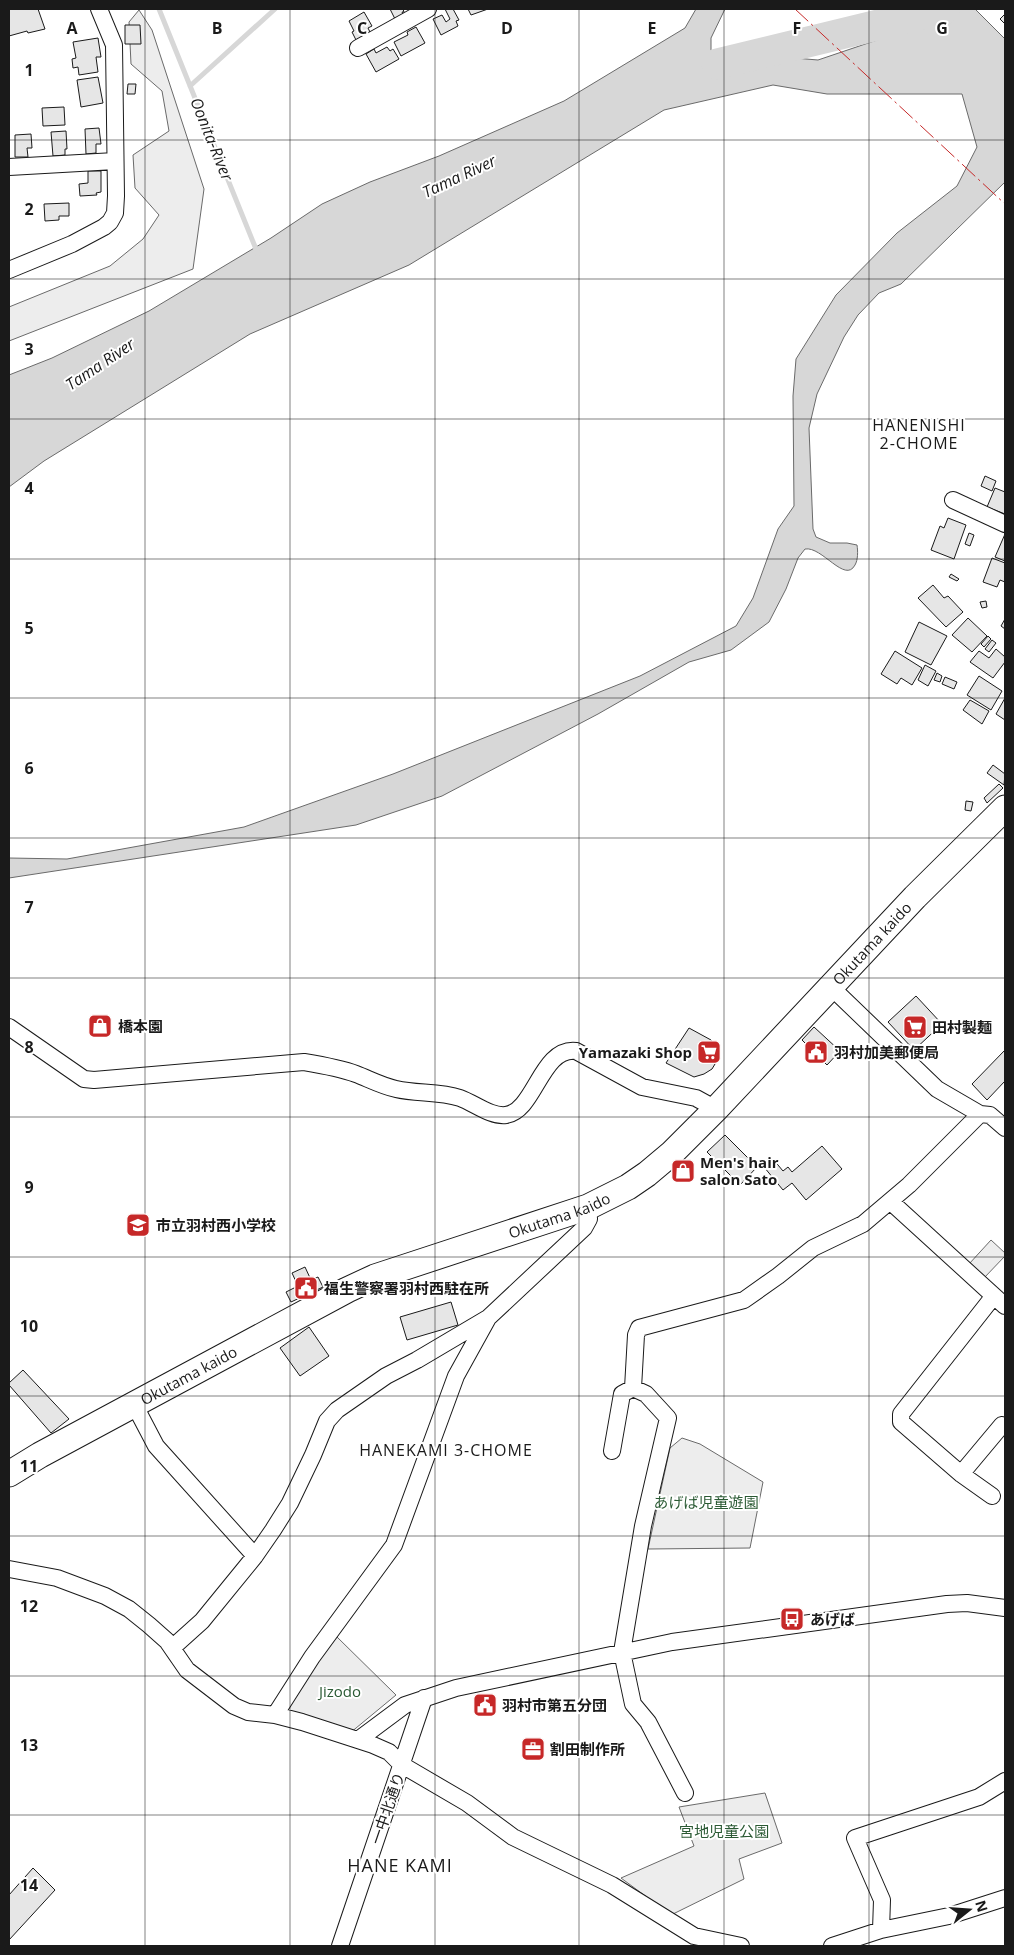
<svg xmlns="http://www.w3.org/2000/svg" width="1014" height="1955" viewBox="0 0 1014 1955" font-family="'Open Sans','Noto Sans JP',sans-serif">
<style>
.green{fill:#ededed;stroke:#6a6a6a}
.water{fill:#d7d7d7;stroke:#6a6a6a}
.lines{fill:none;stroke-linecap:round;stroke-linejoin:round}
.stream{stroke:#d7d7d7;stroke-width:5}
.river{stroke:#d7d7d7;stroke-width:31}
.building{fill:#e6e6e6;stroke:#1a1a1a}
.street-casing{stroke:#1a1a1a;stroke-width:18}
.primary-casing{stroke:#1a1a1a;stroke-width:27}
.street{stroke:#fff;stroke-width:16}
.primary{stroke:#fff;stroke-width:25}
.power{stroke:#c62828;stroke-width:1;stroke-dasharray:18 4 2.5 4;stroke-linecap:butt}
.grid{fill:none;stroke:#1a1a1a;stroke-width:1;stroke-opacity:0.55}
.labels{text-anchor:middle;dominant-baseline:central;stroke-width:4;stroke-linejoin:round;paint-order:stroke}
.street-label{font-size:15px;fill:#1a1a1a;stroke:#fff}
.poi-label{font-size:15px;font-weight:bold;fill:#1a1a1a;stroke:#fff;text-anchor:start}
.park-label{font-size:15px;fill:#2b5a34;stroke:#fff}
.water-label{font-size:16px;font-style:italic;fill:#1a1a1a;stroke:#fff}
.neighbourhood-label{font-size:16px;letter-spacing:1px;fill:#1a1a1a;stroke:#fff}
.quarter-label{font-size:18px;letter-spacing:1px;fill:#1a1a1a;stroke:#fff}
.grid-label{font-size:16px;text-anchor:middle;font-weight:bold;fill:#1a1a1a;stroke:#fff;stroke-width:4;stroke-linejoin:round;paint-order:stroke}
</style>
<rect width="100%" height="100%" fill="#fff"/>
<!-- green -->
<path class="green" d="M139,10L152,30L204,189L193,269L9,341V307L110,266L143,239L159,215L135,188L133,155L169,131L162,91L131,64L129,22Z
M991,1240L1005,1253V1256L984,1278L969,1264Z
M682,1438L700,1444L763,1482L750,1548L648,1549L670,1448Z
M336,1636L396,1695L350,1733L281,1709Z
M765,1793L782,1843L739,1859L744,1879L671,1915L621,1878L694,1846L679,1807Z"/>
<!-- water -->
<path class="water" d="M696,9H725L711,38V51L818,60L886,37L909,9H975L1005,39V182L901,284L879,293L858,315L844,337L817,394L809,428L813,529L816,537L830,543H847L857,545C858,551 858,560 855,565C845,584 822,546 805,549L798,558L786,589L769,622L731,650L689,662L598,714L442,796L356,825L9,878V858L67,859L244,827L393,774L640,676L736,626L753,598L778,529L794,506L793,396L796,359L836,295L897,233L957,186L977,147L962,94H827L773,85L664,110L409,265L250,334L44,461L9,487V375L52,358L149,311L271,238L322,204L370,182L439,156L564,101L685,28Z"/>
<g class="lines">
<!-- stream -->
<path class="stream" d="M159,9L258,254
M190,86L275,9"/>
<!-- river -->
<path class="river" d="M717,64L944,9"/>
</g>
<!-- building -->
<path class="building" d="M9,9H38L45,29L28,33L27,31L9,36Z
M390,9H403L404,12H402L403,14L395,19Z
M445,9H453L459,20L456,21L458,26L441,35L433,19L442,15L446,22L450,19Z
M468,9H488L471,15Z
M364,12L372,26L368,28L370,32L356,40L352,32L354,31L349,21Z
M1005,14V24L1000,19Z
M125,25H140L141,44H125Z
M416,27L425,43L401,56L394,42L408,35L407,32Z
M98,38L101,57H96L98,72L79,75L78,67L73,68L72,59L76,58L73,42Z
M387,47L390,51L393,49L399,59L376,72L366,54L374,49L376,53Z
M98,77L103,103L81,107L77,80Z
M128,84H136L135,94H127Z
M64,107L65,125L43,126L42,108Z
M99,128L101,144H96V153L86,154L85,129Z
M66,131L67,149H65V155L53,156L51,132Z
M31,134L32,148H27L28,157H15V135Z
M88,171H101V192L96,193L97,195L80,196L79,184L88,183Z
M69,203V216H59V220L45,221L44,204Z
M985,476L996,481L992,491L981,486Z
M995,488L1005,492V514L987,507Z
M948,518L966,525L954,559L931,550L940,526L944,528Z
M969,533L974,535L970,546L965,544Z
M1005,534V561L995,557Z
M992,558L1005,563V582L1000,580L997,587L983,582Z
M951,574L959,579L957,581L949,577Z
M933,585L944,598L948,596L963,612L946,627L918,598Z
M986,601L987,607L982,608L980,602Z
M968,618L987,636L972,652L952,635Z
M1005,619V629L1001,626Z
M919,622L947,636L931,665L905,652Z
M988,636L991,639L984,647L981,644Z
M992,640L996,643L989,652L985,649Z
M996,649L1005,657V662L993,678L970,662L979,651L989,658Z
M895,651L922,668L912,685L901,678L897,684L881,674Z
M925,665L936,671L928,686L918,680Z
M937,673L942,676L940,682L934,680Z
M979,676L1002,691L991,710L967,695Z
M945,677L957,682L954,689L942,684Z
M1005,698V720L996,714Z
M970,700L989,711L982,724L963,710Z
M993,765L1005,774L1004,785L987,773Z
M999,784L1003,788L987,803L984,798Z
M966,801L973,802L971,811L965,810Z
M916,996L942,1024L914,1050L888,1022Z
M814,1027L840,1051L827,1065L802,1040Z
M689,1028L711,1040L718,1049V1059L712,1069L704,1074L694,1077L666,1063Z
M1005,1050V1081L987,1100L972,1084Z
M725,1135L757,1167L740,1185L707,1152Z
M822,1146L842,1169L806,1200L792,1183L783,1190L764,1167L773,1159L783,1171L788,1167L792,1172Z
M305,1267L311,1280L318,1277L323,1287L291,1302L286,1292L298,1286L292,1273Z
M451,1302L458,1325L407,1340L400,1317Z
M309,1327L329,1356L300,1376L280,1348Z
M23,1370L69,1419L51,1433L9,1385V1383Z
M33,1868L55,1890L9,1940V1895Z"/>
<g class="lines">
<!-- street casing -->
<g class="street-casing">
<path id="street" d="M358,48L428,9
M9,167L115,161
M9,270L72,244L104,227L110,222L115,213L116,196L114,45L99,9
M953,500L1005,524
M830,986L937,1089L980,1114L990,1115L1005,1128
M9,1027L84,1079L94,1080L304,1062C322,1065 340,1068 356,1074C369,1079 382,1086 396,1089C417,1094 439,1091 460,1098C474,1103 491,1117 506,1115C535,1111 541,1047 576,1051L642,1087L696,1098L716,1109
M891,1202L1005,1306
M633,1388L646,1394L668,1418L643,1526L622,1652L633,1704L648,1722L685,1793
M134,1404L156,1446L255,1556
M612,1451L622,1394L633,1388L636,1335L639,1328L744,1300L778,1276L813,1248L863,1224L909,1185L980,1114
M961,1474L1002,1425
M992,1496L961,1474L901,1422V1414L993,1297
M9,1569L57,1578L105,1596L129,1609L149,1625L167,1641L187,1670L234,1706L248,1712L275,1715L302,1722L373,1745L389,1752L402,1765L467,1803L513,1837L612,1885L694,1936L741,1946
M172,1648L202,1621L255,1556L273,1530L290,1503L313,1455L327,1421L337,1410L386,1376L417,1360L488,1318L584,1228L589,1219L588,1207
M275,1715L312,1657L394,1545L456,1376L487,1320
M358,1740L405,1705L456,1688L672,1642L947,1604L967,1603L1005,1608
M881,1930L882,1900L855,1838L979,1797L1005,1781
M340,1946L424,1698
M832,1946L881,1930L949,1916L1005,1898"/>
</g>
<!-- primary casing -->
<g class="primary-casing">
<g id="primary">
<path id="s1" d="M9,1474L40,1455L347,1290L375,1277L588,1207L628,1187L647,1174L672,1153L716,1109L915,897L1005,808"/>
</g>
</g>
<!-- street -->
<use href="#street" class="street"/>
<!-- primary -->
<use href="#primary" class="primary"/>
<!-- power -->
<path class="power" d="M795,9L1005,204"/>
</g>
<!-- grid -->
<path class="grid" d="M145,9V1946M290,9V1946M435,9V1946M579,9V1946M724,9V1946M869,9V1946M9,140H1005M9,279H1005M9,419H1005M9,559H1005M9,698H1005M9,838H1005M9,978H1005M9,1117H1005M9,1257H1005M9,1396H1005M9,1536H1005M9,1676H1005M9,1815H1005"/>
<!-- icons -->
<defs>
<g id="shop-square" transform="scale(1.25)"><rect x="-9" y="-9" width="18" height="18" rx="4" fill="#c62828" stroke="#fff"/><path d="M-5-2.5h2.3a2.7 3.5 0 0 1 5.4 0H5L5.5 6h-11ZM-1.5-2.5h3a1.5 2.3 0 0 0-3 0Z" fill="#fff"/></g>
<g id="supermarket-square" transform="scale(1.25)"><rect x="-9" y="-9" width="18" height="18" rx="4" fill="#c62828" stroke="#fff"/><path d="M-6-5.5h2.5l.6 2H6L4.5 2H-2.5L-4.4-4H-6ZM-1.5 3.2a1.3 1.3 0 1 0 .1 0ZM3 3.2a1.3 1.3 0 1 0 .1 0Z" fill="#fff"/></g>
<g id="civic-square" transform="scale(1.25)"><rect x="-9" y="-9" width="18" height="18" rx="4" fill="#c62828" stroke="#fff"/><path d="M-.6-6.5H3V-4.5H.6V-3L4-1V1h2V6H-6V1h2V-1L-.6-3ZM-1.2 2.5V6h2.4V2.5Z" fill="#fff"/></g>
<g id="school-square" transform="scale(1.25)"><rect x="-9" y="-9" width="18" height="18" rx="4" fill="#c62828" stroke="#fff"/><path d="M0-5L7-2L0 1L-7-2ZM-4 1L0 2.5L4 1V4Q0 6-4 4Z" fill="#fff"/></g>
<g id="bus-square" transform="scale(1.25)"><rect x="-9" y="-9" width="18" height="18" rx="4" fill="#c62828" stroke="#fff"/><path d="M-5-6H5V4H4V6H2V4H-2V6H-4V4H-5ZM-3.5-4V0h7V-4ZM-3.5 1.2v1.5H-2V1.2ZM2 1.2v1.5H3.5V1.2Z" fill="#fff"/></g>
<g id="office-square" transform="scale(1.25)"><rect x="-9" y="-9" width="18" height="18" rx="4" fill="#c62828" stroke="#fff"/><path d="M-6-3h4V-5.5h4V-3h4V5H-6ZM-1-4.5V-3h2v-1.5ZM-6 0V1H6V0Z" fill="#fff"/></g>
</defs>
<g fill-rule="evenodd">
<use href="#shop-square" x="100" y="1026"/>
<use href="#supermarket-square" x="915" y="1027"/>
<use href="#supermarket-square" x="709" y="1052"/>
<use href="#civic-square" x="816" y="1052"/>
<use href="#shop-square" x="683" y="1171"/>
<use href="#school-square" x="138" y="1225"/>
<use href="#civic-square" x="306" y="1288"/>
<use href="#bus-square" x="792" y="1619"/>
<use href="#civic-square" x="485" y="1705"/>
<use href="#office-square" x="533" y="1749"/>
</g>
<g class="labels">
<!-- street labels -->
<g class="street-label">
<text stroke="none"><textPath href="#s1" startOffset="1030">Okutama kaido</textPath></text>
<text stroke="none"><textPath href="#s1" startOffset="610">Okutama kaido</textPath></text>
<text stroke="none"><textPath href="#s1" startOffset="205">Okutama kaido</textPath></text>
<text transform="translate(387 1808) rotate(-71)">一中北通り</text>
</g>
<!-- poi labels -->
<g class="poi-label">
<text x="118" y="1026">橋本園</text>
<text x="932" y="1027">田村製麺</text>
<text x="692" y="1052" text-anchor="end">Yamazaki Shop</text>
<text x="834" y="1052">羽村加美郵便局</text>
<text x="700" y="1162">Men's hair<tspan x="700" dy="17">salon Sato</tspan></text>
<text x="156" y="1225">市立羽村西小学校</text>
<text x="324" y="1288">福生警察署羽村西駐在所</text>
<text x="810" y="1619">あげば</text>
<text x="502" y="1705">羽村市第五分団</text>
<text x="550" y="1749">割田制作所</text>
</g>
<!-- park labels -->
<g class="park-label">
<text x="706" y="1502">あげば児童遊園</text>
<text x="340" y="1691">Jizodo</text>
<text x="724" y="1831">宮地児童公園</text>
</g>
<!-- water labels -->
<g class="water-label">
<text transform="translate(212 139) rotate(68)">Oonita-River</text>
<text transform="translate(459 176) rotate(-25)">Tama River</text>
<text transform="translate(100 364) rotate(-34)">Tama River</text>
</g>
<!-- neighbourhood labels -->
<g class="neighbourhood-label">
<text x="919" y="425">HANENISHI<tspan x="919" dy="18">2-CHOME</tspan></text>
<text x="446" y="1450">HANEKAMI 3-CHOME</text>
</g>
<!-- quarter labels -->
<g class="quarter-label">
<text x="400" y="1865">HANE KAMI</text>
</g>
</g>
<g class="grid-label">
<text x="72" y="34">A</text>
<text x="217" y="34">B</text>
<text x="362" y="34">C</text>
<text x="507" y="34">D</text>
<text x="652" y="34">E</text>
<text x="797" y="34">F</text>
<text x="942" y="34">G</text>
<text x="29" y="76">1</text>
<text x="29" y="215">2</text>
<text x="29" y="355">3</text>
<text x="29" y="494">4</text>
<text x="29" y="634">5</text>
<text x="29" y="774">6</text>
<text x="29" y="913">7</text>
<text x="29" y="1053">8</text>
<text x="29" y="1193">9</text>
<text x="29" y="1332">10</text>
<text x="29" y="1472">11</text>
<text x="29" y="1612">12</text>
<text x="29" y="1751">13</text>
<text x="29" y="1891">14</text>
</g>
<!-- border -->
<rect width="1014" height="1955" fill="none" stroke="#1a1a1a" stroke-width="20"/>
<!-- north arrow -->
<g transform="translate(969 1910) rotate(73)" stroke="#ffffff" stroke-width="4" paint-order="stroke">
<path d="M0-4L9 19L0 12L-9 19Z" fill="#1a1a1a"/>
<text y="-8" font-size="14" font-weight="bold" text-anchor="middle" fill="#1a1a1a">N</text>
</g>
</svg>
